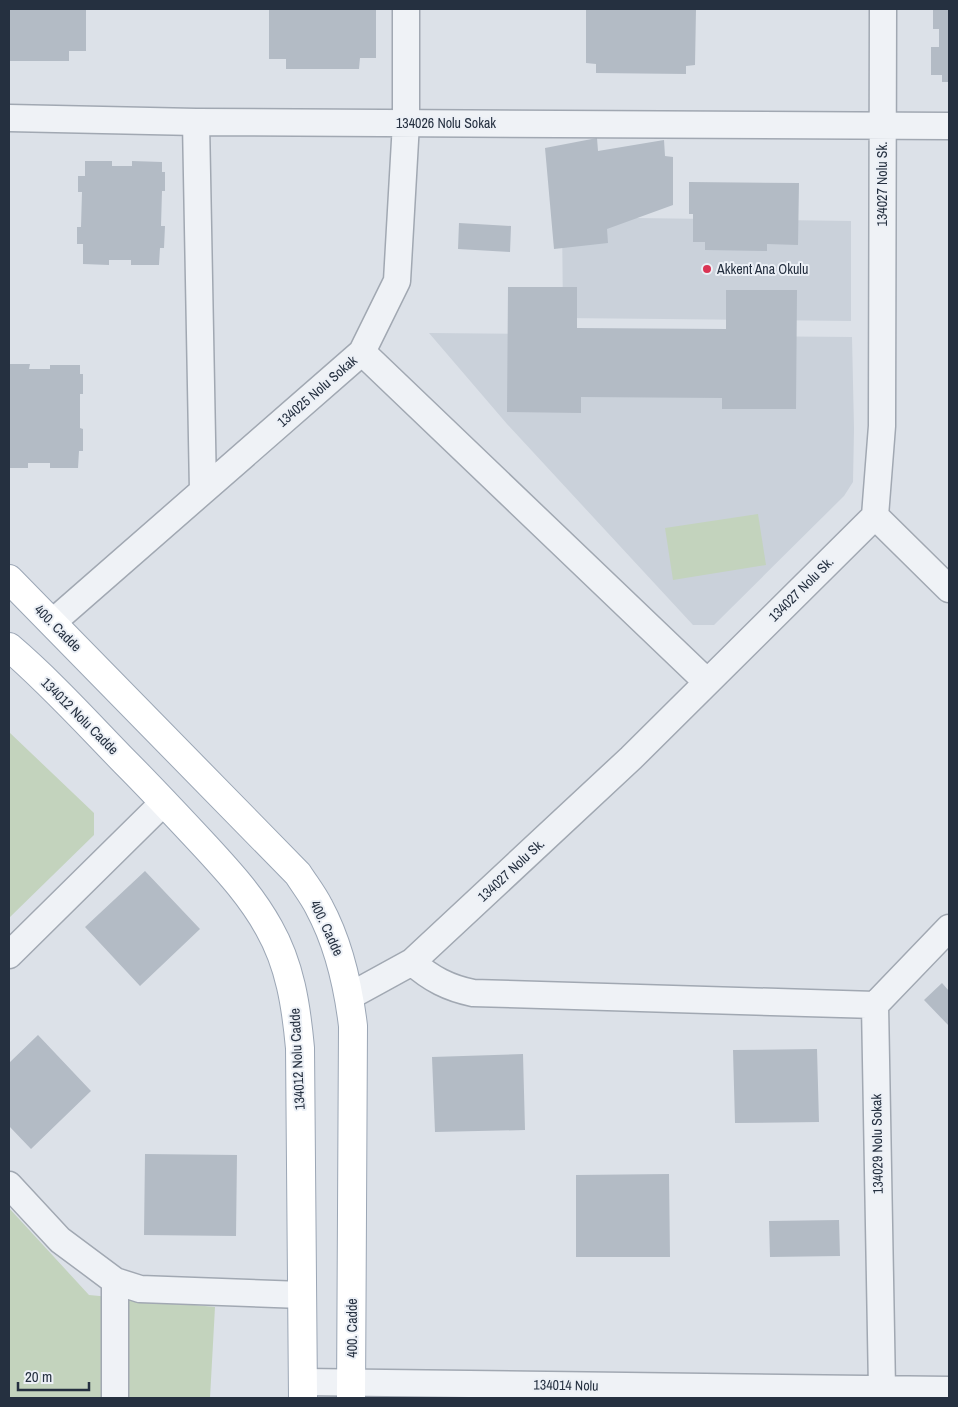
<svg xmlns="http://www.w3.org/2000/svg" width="958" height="1407" viewBox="0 0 958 1407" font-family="'Archivo Narrow',sans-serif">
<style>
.built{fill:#cad1da}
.green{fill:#c3d3bd}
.building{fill:#b3bbc5}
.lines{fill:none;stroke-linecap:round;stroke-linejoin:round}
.minor-casing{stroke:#a1a8b2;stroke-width:29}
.major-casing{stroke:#9ba6b5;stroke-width:30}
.minor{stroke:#eff2f6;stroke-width:26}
.major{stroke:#fff;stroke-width:28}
.poi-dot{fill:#da3454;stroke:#ecf0f6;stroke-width:2}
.labels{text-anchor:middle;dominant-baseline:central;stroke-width:4;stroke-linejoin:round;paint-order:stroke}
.street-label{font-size:14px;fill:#253040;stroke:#ecf0f6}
.poi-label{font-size:14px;fill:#253040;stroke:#ecf0f6;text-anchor:start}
</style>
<rect width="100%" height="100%" fill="#dce1e8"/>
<!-- built -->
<path class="built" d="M562,217L851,221V321L563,318Z
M429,333L852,337L854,429L853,482L844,496L714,625H693L507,424Z"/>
<!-- green -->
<path class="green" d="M758,514L766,565L673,580L665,528Z
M9,732L94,813V835L9,918Z
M9,1208L89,1295L215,1307L210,1398H9Z"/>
<!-- building -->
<path class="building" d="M9,9H86V51H69V61H9Z
M269,9H376V58H360L359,69H286V59H269Z
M586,9H696L695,65L686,66V74L596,73V64L586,63Z
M933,9H949V82H942V75H931V47H939V29H933Z
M597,138L598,151L664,140L665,156L673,157V205L607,229L608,243L554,249L545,148Z
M85,161H112V166H132V161L162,162V172H165V191H162L161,226H165L164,248H160L159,265H131V260H109V265L83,264V244H77V227H81L82,192H78V176H85Z
M689,182L799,183L798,245L767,244V251L705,250V242H693V214H689Z
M459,223L511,226L510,252L458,249Z
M508,287H577V328L726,329V290H797L796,409H722V398L581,397V413L507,412Z
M9,364H30L29,369H50V365H80V374H83V394H80V428L83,429V451H79L78,468H50V463H28V468H9Z
M145,871L200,929L140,986L85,927Z
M942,983L949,991V1026L924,1000Z
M38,1035L91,1091L31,1149L9,1126V1063Z
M817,1049L819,1122L735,1123L733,1050Z
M523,1054L525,1130L435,1132L432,1057Z
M145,1154L237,1155L236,1236L144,1235Z
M669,1174L670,1257H576V1175Z
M839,1220L840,1256L770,1257L769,1221Z"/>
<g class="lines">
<!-- minor casing -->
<g class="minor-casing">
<path id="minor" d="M9,118L196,122L949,126
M196,122L203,491
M362,352L707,682
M875,516L949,589
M53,622L362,352L397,281L406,123V9
M9,955L164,802
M412,962C431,979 449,988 473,993L875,1005
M350,996L412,962L631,758L875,516L882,426L883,9
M9,1185L60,1240L115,1281L140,1289L302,1295
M115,1281V1398
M303,1382L949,1390
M882,1389L875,1005L949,928"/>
</g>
<!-- major casing -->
<g class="major-casing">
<path id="major" d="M9,579L298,874C305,885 313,895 319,907C339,944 348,984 353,1026L351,1398
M9,647C50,682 87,723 125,762C152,789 179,818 206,847C229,872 252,897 269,928C290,965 296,1005 300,1048L303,1398"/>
</g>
<!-- minor -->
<use href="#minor" class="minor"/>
<!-- major -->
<use href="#major" class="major"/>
</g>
<!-- markers -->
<circle class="poi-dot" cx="707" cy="269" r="5"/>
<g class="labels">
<!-- street labels -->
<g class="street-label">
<text x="446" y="123">134026 Nolu Sokak</text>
<text transform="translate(882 184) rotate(-90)">134027 Nolu Sk.</text>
<text transform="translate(317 391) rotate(-41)">134025 Nolu Sokak</text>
<text transform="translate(801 589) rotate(-45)">134027 Nolu Sk.</text>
<text transform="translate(58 628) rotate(45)">400. Cadde</text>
<text transform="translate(80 716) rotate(45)">134012 Nolu Cadde</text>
<text transform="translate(511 870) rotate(-43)">134027 Nolu Sk.</text>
<text transform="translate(327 928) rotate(65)">400. Cadde</text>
<text transform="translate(297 1059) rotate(-93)">134012 Nolu Cadde</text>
<text transform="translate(877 1144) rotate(-91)">134029 Nolu Sokak</text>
<text transform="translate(352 1328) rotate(-90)">400. Cadde</text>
<text transform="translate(566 1385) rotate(1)">134014 Nolu</text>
</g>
<!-- poi labels -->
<g class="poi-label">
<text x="717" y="269">Akkent Ana Okulu</text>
</g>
</g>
<!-- border -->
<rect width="958" height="1407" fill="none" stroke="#253040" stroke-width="20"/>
<!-- scale -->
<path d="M18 1382v8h71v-8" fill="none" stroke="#253040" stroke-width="2.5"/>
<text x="25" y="1382" font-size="15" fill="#253040" stroke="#ecf0f6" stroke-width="4" paint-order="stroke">20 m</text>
</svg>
